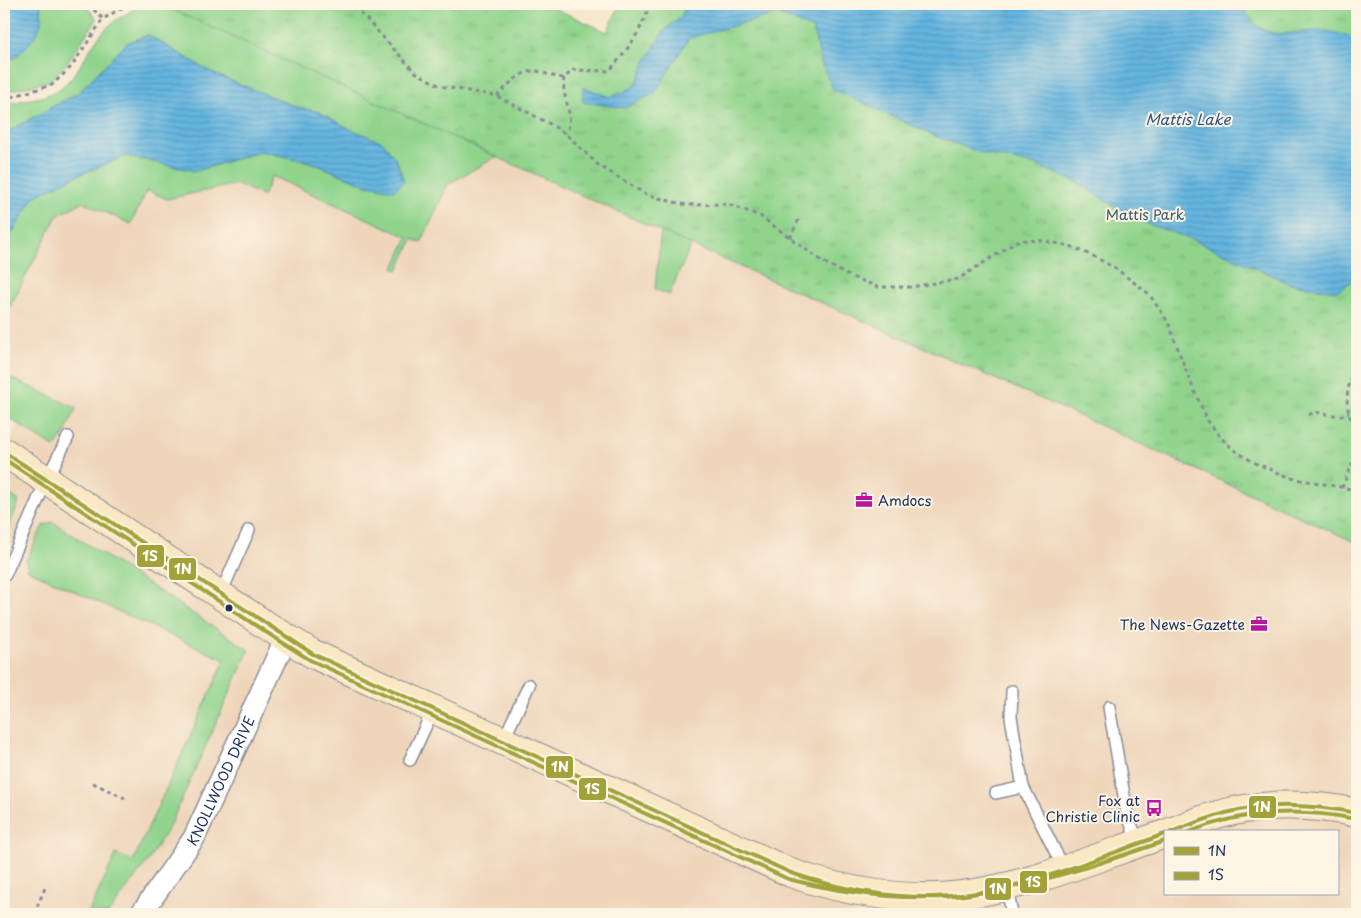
<svg xmlns="http://www.w3.org/2000/svg" width="1361" height="918" viewBox="0 0 1361 918" font-family="'Playpen Sans',sans-serif">
<style>
.built{fill:#efd6bb;fill-rule:evenodd}
.green{fill:#90d48c;stroke:#568275}
.park{fill:url(#park-tufts);stroke:#568275}
.water{fill:url(#water-rules);stroke:#40729f}
.lines{fill:none;stroke-linecap:round;stroke-linejoin:round}
.lane-casing{stroke:#888b96;stroke-width:14}
.street-casing{stroke:#888b96;stroke-width:24}
.secondary-casing{stroke:#888b96;stroke-width:30}
.path{stroke:#888b96;stroke-width:3;stroke-dasharray:4 4;stroke-linecap:butt}
.lane{stroke:#fff;stroke-width:11}
.street{stroke:#fff;stroke-width:21}
.secondary{stroke:#fae7c3;stroke-width:28}
.bus-1-casing{stroke:#fcf5e5;stroke-width:8}
.bus-2-casing{stroke:#fcf5e5;stroke-width:8}
.bus-1{stroke:#a2a238;stroke-width:4}
.bus-2{stroke:#a2a238;stroke-width:4}
.bus-dot{fill:#1b2f5e;stroke:#fcf5e5;stroke-width:2}
.labels{text-anchor:middle;dominant-baseline:central;stroke-width:4;stroke-linejoin:round;paint-order:stroke}
.park-label{font-size:14px;fill:#38586a;stroke:#fcf5e5}
.poi-label{font-size:14px;fill:#1b2f5e;stroke:#fcf5e5;text-anchor:end}
.street-label{font-size:14px;fill:#1b2f5e;stroke:#fcf5e5}
.water-label{font-size:15px;font-style:italic;fill:#315785;stroke:#fcf5e5}
.line-badge{stroke:#fcf5e5;stroke-width:2}
.badge-label{font-size:14px;text-anchor:middle;font-weight:bold;fill:#fff}
</style>
<defs>
<pattern id="park-tufts" width="24" height="20" patternUnits="userSpaceOnUse" patternTransform="scale(1.25)"><rect width="24" height="20" fill="#90d48c"/><path d="M3 7l-1-3M5 7V3M7 7l1-3M15 17l-1-3M17 17v-4M19 17l1-3" fill="none" stroke="#7cb67b"/></pattern>
<pattern id="water-rules" width="6" height="5" patternUnits="userSpaceOnUse" patternTransform="scale(1.25)"><rect width="6" height="5" fill="#65b5e0"/><path d="M0 2.5h6" fill="none" stroke="#5294b9"/></pattern>
</defs>
<rect width="100%" height="100%" fill="#fcf5e5"/>
<filter id="ink" filterUnits="userSpaceOnUse"><feTurbulence type="fractalNoise" baseFrequency=".02" numOctaves="2"/><feDisplacementMap in="SourceGraphic" scale="10" xChannelSelector="R" yChannelSelector="G"/><feConvolveMatrix kernelMatrix="1 2 1 2 8 2 1 2 1" color-interpolation-filters="sRGB"/></filter>
<filter id="wash" filterUnits="userSpaceOnUse"><feTurbulence type="fractalNoise" baseFrequency=".0096" numOctaves="4" result="noise"/><feDisplacementMap in="SourceGraphic" scale="20" xChannelSelector="R" yChannelSelector="G"/><feGaussianBlur stdDeviation="1.12" result="paint"/><feColorMatrix in="noise" values="0 0 0 0 0 0 0 0 0 0 0 0 0 0 0 0 0 1.4 0 .05"/><feComposite in="paint" operator="in"/></filter>
<g filter="url(#wash)">
<rect width="100%" height="100%" fill="#f5e7cd"/>
<!-- built -->
<path class="built" d="M496,157L1075,414L1357,543V914H4V458L18,423L4,415V276L54,198L262,165H456ZM1165,832H1337V894H1165Z"/>
<!-- green -->
<path class="green" d="M40,4H84L97,19L67,63L50,81L4,92V63L18,56L42,19Z
M144,4H336L496,157L448,184L421,243L413,239L398,270L394,268L408,237L272,176L263,196L237,184L167,199L147,190L131,224L82,202L57,216L4,318V246L35,196L76,176L126,156L196,171L261,151L310,162L367,185L350,129L319,112L297,107L214,74L148,35L127,43L79,92L4,134V105C22,99 43,100 59,89C79,76 87,49 103,32C114,19 130,12 144,4Z
M661,231L691,245L669,295L655,289Z
M4,375L76,408L64,435L54,447L4,415Z
M4,490L19,501L4,540Z
M53,522L249,650L171,823L150,858L108,914H88L116,854L133,861L225,660L28,570L26,561L43,526Z"/>
<!-- park -->
<path class="park" d="M160,4H545L607,32L620,4H1357V543L1075,414L691,245Z"/>
<!-- water -->
<path class="water" d="M4,4H40C40,8 42,15 42,19C38,39 20,55 4,63Z
M688,4H1241C1262,43 1278,33 1316,31C1328,30 1342,35 1354,37L1357,38V278L1337,291L1291,284L1194,240L1137,220L1078,183L1036,165L978,152L932,135L833,89L821,63L813,29L777,14L689,38L655,93L625,108L583,102V87L610,97L622,93L636,85L645,63L664,31L681,16Z
M148,35L214,74L297,107L319,112L350,129L383,142L397,161L404,181L394,190L367,185L310,162L261,151L196,171L126,156L76,176L35,196L4,246V134L79,92L127,43Z"/>
</g>
<g filter="url(#ink)">
<g class="lines">
<!-- lane casing -->
<g class="lane-casing">
<path id="lane" d="M5,575L47,479L68,437
M221,593L249,530
M1012,691L1011,717L1023,787L1064,869
M1109,707L1127,813L1138,843
M503,741L529,685
M410,760L433,710
M996,793L1023,787
M1007,887L1012,914"/>
</g>
<!-- street casing -->
<g class="street-casing">
<g id="street">
<path id="s1" d="M141,914L194,838L286,638"/>
</g>
</g>
<!-- secondary casing -->
<g class="secondary-casing">
<path id="secondary" d="M4,452L264,624L313,654L791,873C843,892 912,903 968,894C1036,884 1100,856 1165,834
M1170,832C1185,827 1200,820 1214,816C1259,802 1312,803 1357,813"/>
</g>
<!-- path -->
<path class="path" d="M88,4L103,19
M347,4L358,10L415,72L440,86L497,96L550,124L566,134L598,165L647,195L686,205L728,204L760,216L822,261L849,276L879,287H911L958,279L1019,240L1045,241L1070,246L1093,256L1115,268L1149,294L1168,322L1189,379L1208,421L1220,437L1233,449L1253,462L1291,478L1357,490
M564,78C561,100 576,113 566,134
M497,96C507,86 522,69 537,71C546,73 552,77 564,78L573,70L609,71C628,50 641,32 650,4
M4,99L52,85L71,67L103,19L128,4
M790,238L800,217
M1309,415L1314,412L1340,416L1349,413
M1342,488C1347,475 1355,462 1356,447C1357,435 1352,424 1349,413C1344,397 1350,377 1357,363
M93,783L125,798
M34,914L45,888"/>
<!-- lane -->
<use href="#lane" class="lane"/>
<!-- street -->
<use href="#street" class="street"/>
<!-- secondary -->
<use href="#secondary" class="secondary"/>
<!-- bus-1 casing -->
<g class="bus-1-casing">
<path id="bus-1" d="M4,452L313,654L791,873C841,890 892,899 945,897C1021,892 1094,859 1165,834
M1171,832C1190,825 1209,817 1230,812C1271,802 1315,805 1357,813"/>
</g>
<!-- bus-2 casing -->
<g class="bus-2-casing">
<path id="bus-2" d="M4,459L261,629L310,660L788,879C937,918 1026,889 1165,841
M1189,832C1244,810 1298,808 1356,819"/>
</g>
<!-- bus-1 -->
<use href="#bus-1" class="bus-1"/>
<!-- bus-2 -->
<use href="#bus-2" class="bus-2"/>
</g>
</g>
<!-- icons -->
<defs>
<g id="office-bare" transform="scale(1.35)"><path d="M-6-3h4V-5.5h4V-3h4V5H-6ZM-1-4.5V-3h2v-1.5ZM-6 0V1H6V0Z" fill="#b5179e" stroke="#fcf5e5" stroke-width="2.5" paint-order="stroke"/></g>
<g id="bus-bare" transform="scale(1.35)"><path d="M-5-6H5V4H4V6H2V4H-2V6H-4V4H-5ZM-3.5-4V0h7V-4ZM-3.5 1.2v1.5H-2V1.2ZM2 1.2v1.5H3.5V1.2Z" fill="#b5179e" stroke="#fcf5e5" stroke-width="2.5" paint-order="stroke"/></g>
</defs>
<g fill-rule="evenodd">
<use href="#office-bare" x="864" y="500"/>
<use href="#office-bare" x="1259" y="624"/>
<use href="#bus-bare" x="1154" y="808"/>
</g>
<!-- markers -->
<circle class="bus-dot" cx="229" cy="608" r="4.5"/>
<g class="labels">
<!-- park labels -->
<g class="park-label">
<text x="1145" y="214">Mattis Park</text>
</g>
<!-- poi labels -->
<g class="poi-label">
<text x="878" y="500" text-anchor="start">Amdocs</text>
<text x="1245" y="624">The News-Gazette</text>
<text x="1140" y="800">Fox at<tspan x="1140" dy="16">Christie Clinic</tspan></text>
</g>
<!-- street labels -->
<g class="street-label">
<text stroke="none"><textPath href="#s1" startOffset="156">KNOLLWOOD DRIVE</textPath></text>
</g>
<!-- water labels -->
<g class="water-label">
<text x="1188" y="118">Mattis Lake</text>
</g>
</g>
<g class="line-badge">
<rect x="136" y="544" width="29" height="24" rx="5" fill="#a2a238"/>
<rect x="168" y="557" width="29" height="24" rx="5" fill="#a2a238"/>
<rect x="545" y="755" width="29" height="24" rx="5" fill="#a2a238"/>
<rect x="578" y="777" width="29" height="24" rx="5" fill="#a2a238"/>
<rect x="1248" y="795" width="29" height="24" rx="5" fill="#a2a238"/>
<rect x="1019" y="870" width="29" height="24" rx="5" fill="#a2a238"/>
<rect x="984" y="877" width="28" height="24" rx="5" fill="#a2a238"/>
</g>
<g class="badge-label">
<text x="150" y="561">1S</text>
<text x="183" y="574">1N</text>
<text x="560" y="772">1N</text>
<text x="592" y="794">1S</text>
<text x="1262" y="812">1N</text>
<text x="1033" y="887">1S</text>
<text x="998" y="894">1N</text>
</g>
<!-- margin -->
<rect width="1361" height="918" fill="none" stroke="#fcf5e5" stroke-width="20"/>
<!-- legend -->
<rect x="1164" y="830" width="175" height="65" fill="#fcf5e5" stroke="#a2a6af"/>
<rect x="1174" y="847" width="25" height="8" fill="#a2a238" stroke="#a2a6af"/>
<text x="1208" y="856" font-size="15" fill="#1b2f5e">1N</text>
<rect x="1174" y="872" width="25" height="8" fill="#a2a238" stroke="#a2a6af"/>
<text x="1208" y="880" font-size="15" fill="#1b2f5e">1S</text>
</svg>
